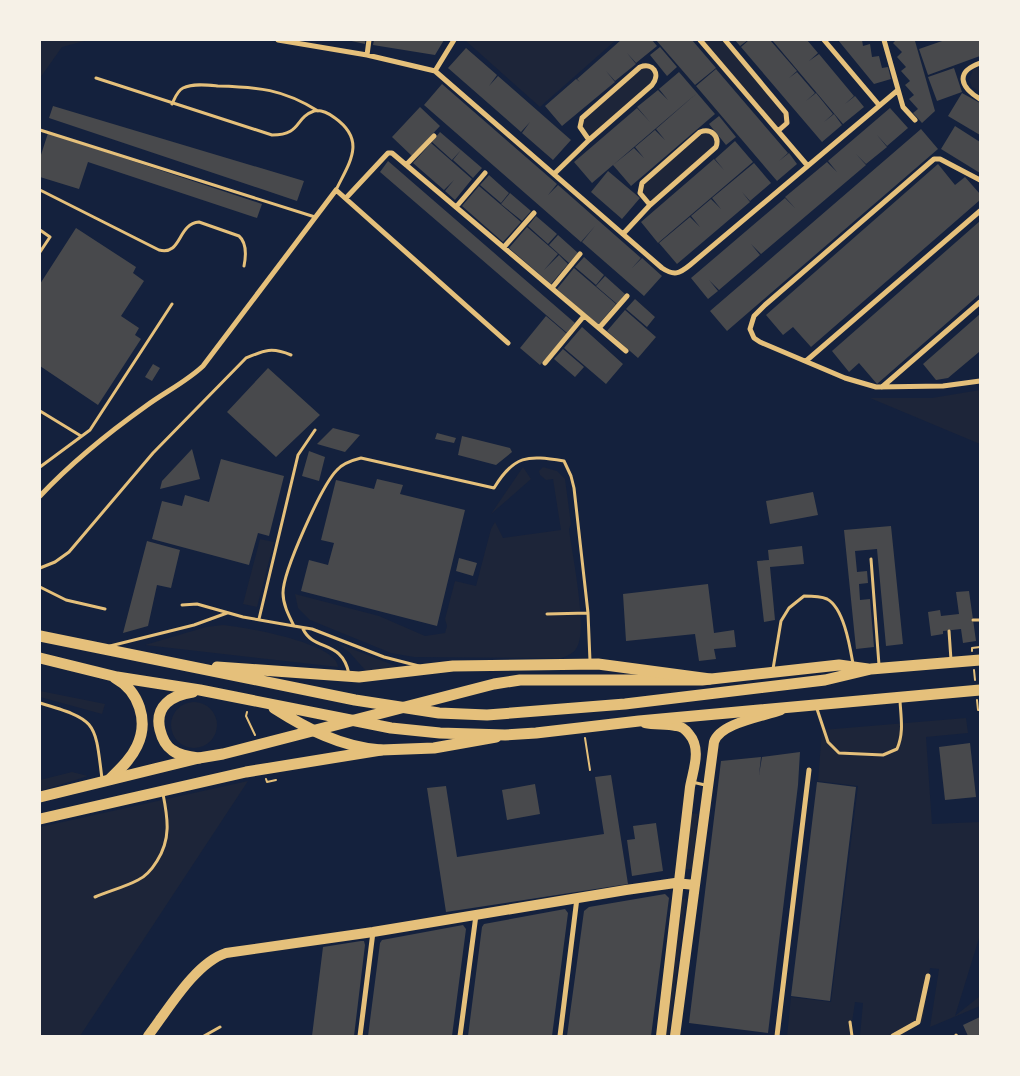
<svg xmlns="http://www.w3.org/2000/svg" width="1020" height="1076" viewBox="0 0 1020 1076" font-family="'DejaVu Sans',sans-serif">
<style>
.green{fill:#1d2539}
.building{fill:#48494c}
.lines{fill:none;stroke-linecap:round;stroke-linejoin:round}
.path{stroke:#e5c07b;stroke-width:2}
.service{stroke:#e5c07b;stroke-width:3}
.minor{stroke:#e5c07b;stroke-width:5}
.secondary{stroke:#e5c07b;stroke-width:10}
.primary{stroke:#e5c07b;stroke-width:11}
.trunk{stroke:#e5c07b;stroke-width:11}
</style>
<rect width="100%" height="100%" fill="#14213d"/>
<!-- green -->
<path class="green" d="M40,40H88L62,47L40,78Z
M466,40H616L540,107L466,41Z
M700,40H725L788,118L778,131Z
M650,66L656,78L589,140L579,124L580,121L640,67Z
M980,67V92L972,87L969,80L973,70Z
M710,131L717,144L650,205L640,189L641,186L698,135Z
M980,390V444L870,398H932Z
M523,467L531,479L491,514Z
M543,467L557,471L565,479L571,524L569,529C572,554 587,624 578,645C575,653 568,656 561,658L414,657L391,653L310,620L298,608L295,594L379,616L425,636L445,633L447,626L445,619L455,581L476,586L491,529L495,522L503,538L561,530L553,479L546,480L540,475L539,471Z
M260,539L274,542L257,607L243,604Z
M223,625C245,627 337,643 338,667L145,645L206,627Z
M337,643L398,667L366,671L350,653Z
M40,691L105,704L102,714L40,697Z
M171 725a23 23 0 1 1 46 0a23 23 0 1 1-46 0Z
M966,718L968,733L926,737L932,824L980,822V935L955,1016L980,996V1006L930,1027L939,969L930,968L923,1021L889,1036H860L863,1003L855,1002L850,1036H787L791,997L831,1002L858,786L818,781L822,730Z
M72,772L88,776L40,791V780Z
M248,781L80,1036H40V827Z
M692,813L698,814L692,869H685Z
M681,898L686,899L669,1036H664Z"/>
<!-- building -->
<path class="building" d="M347,40H365V44Z
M374,40H444L435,55L373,45Z
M621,40H652L657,46L636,63L627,53L636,64L615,81L606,71L615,82L562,126L545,106L576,79L580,82L577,79Z
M656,40H692L698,47L689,55L698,47L716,68L695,85Z
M735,40H748L740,46Z
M749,40H770L797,71L789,78L797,72L815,93L806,101L816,93L833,114L824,122L834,114L842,125L822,142L741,47Z
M772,40H807L818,53L809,61L819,54L854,96L845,104L855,96L864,107L843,124Z
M838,40H862L863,46L870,44L872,57L879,56L882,68L888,67L891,79L874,84Z
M896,40L915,41L935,111L922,123L913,113L918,109L909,99L914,95L905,85L910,81L901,71L906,67L897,57L902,52L893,43Z
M945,40H980V56L928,75L919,49Z
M660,47L677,67L667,76L650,55Z
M466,48L497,75L489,86L498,76L571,140L553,160L522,133L530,122L521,132L448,68Z
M954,68L962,92L937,101L928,77Z
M716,69L788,153L779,161L789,153L797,164L777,181L696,86Z
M679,72L697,93L592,183L574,162L637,108L650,122L637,107L658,90L668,100L659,89Z
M442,84L557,184L548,195L558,185L641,258L632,268L642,258L662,276L644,296L582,242L595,226L581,242L424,105Z
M697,93L715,114L694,132L684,121L694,132L631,186L613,165L634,148L644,158L635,147L655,130L665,140L656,129Z
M962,93L980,103V135L948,116Z
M53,106L304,181L297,201L49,118Z
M420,107L440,126L412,156L392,137Z
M890,108L908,128L887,146L877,135L887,147L866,164L856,154L866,165L761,254L751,244L760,255L719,290L709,280L718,291L708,299L691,278L785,198L795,208L785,197L827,162L837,172L828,161Z
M719,116L736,137L726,145L709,124Z
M955,126L980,142V173L941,149Z
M921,129L938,149L727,331L710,311Z
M440,132L461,150L452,160L432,142Z
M48,133L262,204L257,218L88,162L79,189L40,177V158Z
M735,141L753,162L658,243L641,222L714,159L724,170L715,159Z
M431,143L472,179L455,200L445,191L454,180L444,190L413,163Z
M461,150L482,168L473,178L453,160Z
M388,161L575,323L567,333L380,172Z
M754,163L771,183L750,201L742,192L750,202L677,264L659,243L690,217L700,227L691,216L711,199L721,209L712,198Z
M938,164L955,185L965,177L980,194V200L811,347L793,327L783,335L766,315Z
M608,171L640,198L622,219L591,192Z
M489,175L509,193L501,203L480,185Z
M479,186L521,222L503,242L462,206Z
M510,193L531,211L522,221L501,204Z
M536,216L557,234L548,244L528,226Z
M980,221V294L877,384L859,363L849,372L832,351Z
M527,227L558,254L544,270L559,255L568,264L551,284L509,248Z
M76,228L136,267L133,273L144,281L121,316L139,328L135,335L141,339L98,405L40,366V284Z
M558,235L578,253L569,263L549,245Z
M584,257L604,275L596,285L575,267Z
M574,268L616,304L598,325L588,316L597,306L588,316L557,289Z
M605,276L625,294L617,304L596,286Z
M635,299L655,317L647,327L626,309Z
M625,310L656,337L638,358L607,331Z
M980,314V353L979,352L948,378L936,380L923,364Z
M546,316L567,334L540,365L520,348Z
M582,327L623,364L606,384L564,348Z
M563,349L584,367L575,377L554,359Z
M153,364L160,368L152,381L145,377Z
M268,368L320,415L276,457L227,412Z
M333,428L360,435L345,452L317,444Z
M437,433L456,438L454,443L435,439Z
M462,436L510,448L512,452L496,465L458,455Z
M192,449L200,479L160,489L162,481Z
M309,451L325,457L319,481L302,476Z
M221,459L284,476L269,536L258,533L249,565L152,539L162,501L182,506L185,495L209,502Z
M377,479L403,485L400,494L465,510L437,626L301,591L309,560L328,565L334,543L321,540L336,480L374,489Z
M813,492L818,515L770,524L766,501Z
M891,526L903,644L886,646L877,549L855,551L857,572L867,571L868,583L859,584L860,600L870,599L874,647L856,649L844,530Z
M147,541L180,550L171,588L157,585L148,626L123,633Z
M802,546L804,564L770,567L775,620L764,622L757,561L769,560L768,550Z
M459,558L477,563L473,576L456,571Z
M708,584L714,633L734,630L736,647L714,649L716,659L699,661L695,634L626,641L623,594Z
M969,591L976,641L963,643L961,629L943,631V634L931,636L928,612L940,610L941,616L959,614L956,592Z
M970,743L976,797L945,800L939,747Z
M800,752L798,785L768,1033L689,1023L721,761L761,757L759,775L762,757Z
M611,775L628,884L446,912L427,788L446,786L457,857L604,834L595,777Z
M817,782L856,787L830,1001L791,996Z
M535,784L540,814L507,820L502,790Z
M656,823L663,871L632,876L627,840L635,839L633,826Z
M665,894L669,898L651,1036H567L584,911L589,907Z
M565,909L568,913L552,1036H468L482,927L484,924Z
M463,925L466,929L452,1036H368L380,943L382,940Z
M361,941H364L365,945L354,1036H312L323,947Z
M980,1017V1036H968L963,1025Z"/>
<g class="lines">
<!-- path -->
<path class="path" d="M972,651V648L980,647
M974,670L975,680
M977,700L978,710H980
M247,712L246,716L255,735
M585,738L590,770
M266,779L267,782L276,780"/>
<!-- service -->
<path class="service" d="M96,78L272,135C302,135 294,118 314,111C321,109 330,114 335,118C367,141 349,163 336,190
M172,104C175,98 177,91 183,88C193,83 208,85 218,86C258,87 283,89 318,111
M40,130L315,217
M40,190L159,250C182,256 177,224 199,222L239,236C247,243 246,256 244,266
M40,230L50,237L40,252
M40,411L81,436
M40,467L90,430L172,304
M871,559L879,665
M40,568L55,562L69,552L153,453L246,358C265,350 272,347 291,355
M40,587L66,600L105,609
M182,605L197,604L243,617L294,626
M547,614L588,613
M259,619L298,455L315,430
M973,620H980
M303,629C314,652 342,639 349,674
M949,631L951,660
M110,646L194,625L227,613
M419,666L384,657L312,629L294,626C289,616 283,605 283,593C283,571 322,485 337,470C343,463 353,460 361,458L494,488C514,455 527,455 564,461L571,476L574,488L588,613L590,661
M773,669L781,621L789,608L804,596C811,596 820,596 827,599C844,608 850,647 853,664
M40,703C97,720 95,721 102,779
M816,706L828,742L839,753L883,755L897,749C904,733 901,718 900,701
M692,782L705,785
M95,897C109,891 125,887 138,880C147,876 152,869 157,861C171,839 168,819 163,794
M850,1022L852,1036
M956,1035L957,1036
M204,1036L220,1027"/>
<!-- minor -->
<path class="minor" d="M278,40L367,55L435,71L662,268C674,276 679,274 690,265L898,90
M700,40L807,165
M725,40L786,113L787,123L778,131
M824,40L879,105
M884,40L903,107L915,120
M367,55L369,40
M980,63C955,72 960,87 980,99
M435,71L454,40
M406,165L434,136
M554,174L589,140L652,85C661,74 653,62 640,67L582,118L580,127L589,140
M980,180L940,159H934L765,305L754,316L750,329L754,338L760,342L845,378L876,387L943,386L980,381
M346,198L388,153H392L626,351
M456,207L485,173
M623,234L650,205L716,147C720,136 711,128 700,132L642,183L640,193L650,205
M504,247L534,213
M552,288L580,254
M599,328L627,296
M806,361L980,211
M545,363L584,316
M882,387L980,302
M40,496C72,462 108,433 146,406C165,392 186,382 203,366L336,190L508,343
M360,1036L373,932
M460,1036L476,915
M560,1036L577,898
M777,1036L809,770
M893,1036L918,1022L928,976"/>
<!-- secondary -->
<path class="secondary" d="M645,723C655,725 666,724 676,726C682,726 686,730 689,734C702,749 693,770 690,787L661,1036
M148,1036C168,1010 195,963 226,953L373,932L626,890L675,883L695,885
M675,1036L714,742C720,723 762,717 781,710"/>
<!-- primary -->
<path class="primary" d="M40,797L199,758L223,754L494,684L520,680H702L839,665L868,669
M40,819L246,772L381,750L434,748L496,737"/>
<!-- trunk -->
<path class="trunk" d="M40,636L355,700L439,713L487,715L625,704L825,680L871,669L980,660
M40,658L117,677L200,690L391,728L440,733L505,735L536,733L639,721L980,690
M217,667L359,677L453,666L598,664L710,679
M193,692C172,695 154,706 160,730C162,738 166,746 172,750C180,756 190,757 199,758
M274,708C307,729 341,747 381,750
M110,779C120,769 131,759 137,746C149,721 139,691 115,678"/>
</g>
<!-- border -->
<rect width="1020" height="1076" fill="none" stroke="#f6f1e7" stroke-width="82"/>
</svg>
